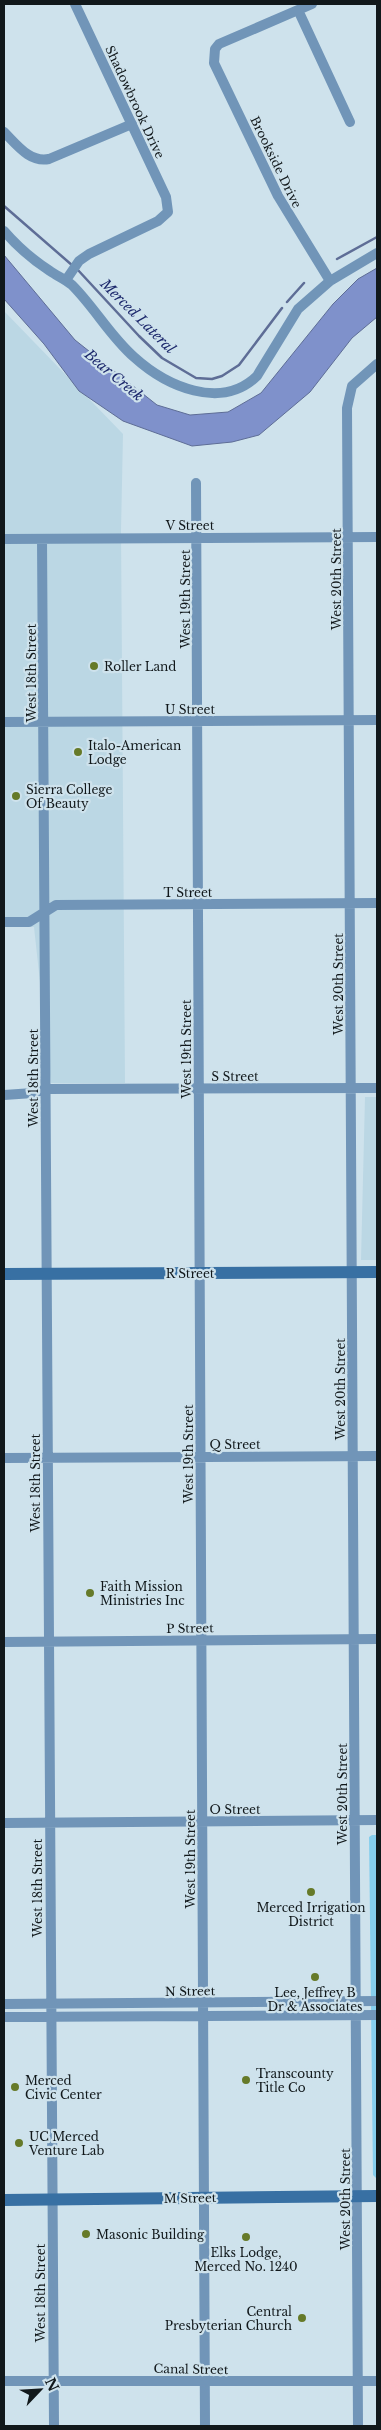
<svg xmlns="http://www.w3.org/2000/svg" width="381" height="2430" viewBox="0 0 381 2430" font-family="'Libre Baskerville',serif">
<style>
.built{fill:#bbd7e4}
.green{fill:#86ceed}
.water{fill:#7f91cb;stroke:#5e6d96}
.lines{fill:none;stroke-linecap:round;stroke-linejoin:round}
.stream{stroke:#5e6d96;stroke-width:2.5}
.street{stroke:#7195b8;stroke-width:10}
.secondary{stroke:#3870a3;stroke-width:12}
.poi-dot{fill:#667a29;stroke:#cee2ec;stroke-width:2}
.labels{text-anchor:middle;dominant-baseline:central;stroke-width:4.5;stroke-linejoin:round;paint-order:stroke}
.street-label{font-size:12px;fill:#11181b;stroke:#cee2ec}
.poi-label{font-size:12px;fill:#11181b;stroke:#cee2ec;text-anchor:start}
.water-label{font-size:14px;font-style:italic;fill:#1b276b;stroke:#cee2ec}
</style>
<rect width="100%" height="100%" fill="#cee2ec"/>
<!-- built -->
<path class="built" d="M4,311L123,434L121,531L125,1083H51L34,927H4Z
M365,1097H377V1260H361Z"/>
<!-- green -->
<path class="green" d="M372,1835H377V2179L373,2175L369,1837Z"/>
<!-- water -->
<path class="water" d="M4,255L75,340L157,405L190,415L228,412L261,393L333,304L358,279L377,268V317L352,338L310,392L259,435L232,442L192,446L123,421L79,391L44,344L4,299Z"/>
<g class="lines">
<!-- stream -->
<path class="stream" d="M4,206L73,266
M337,259L377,237
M77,269L139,336L162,358L196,378L212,379L222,376L239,365L282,308
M287,302L304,283"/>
<!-- street -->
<path class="street" d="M312,4L219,44L215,49L214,63L278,196L330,281
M298,10L350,122
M4,132C17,145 30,163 49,159L132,124
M4,231C17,246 33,260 50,271C57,276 65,279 72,285C95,308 110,336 134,357C166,386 221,411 257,376L298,309L330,281L377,253
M66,280L79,261L89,254L158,221L168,212L166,197L75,4
M196,483L205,2426
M4,539L377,537
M42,539L54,2426
M4,722L377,720
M4,922H29L56,905L377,903
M4,1095L33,1093L46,1089L377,1088
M4,1458L377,1456
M4,1642L377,1639
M4,1823L377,1820
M4,2004L377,2001
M4,2017L377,2015
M4,2381H377
M358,2426L347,408L352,386L377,364"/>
<!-- secondary -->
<path class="secondary" d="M4,1274L377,1272
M4,2200L377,2196"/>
</g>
<!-- markers -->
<g class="poi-dot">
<circle cx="94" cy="666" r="5"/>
<circle cx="78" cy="752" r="5"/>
<circle cx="16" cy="796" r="5"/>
<circle cx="90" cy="1593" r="5"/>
<circle cx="311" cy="1892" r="5"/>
<circle cx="315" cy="1977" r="5"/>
<circle cx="246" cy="2080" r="5"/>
<circle cx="15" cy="2087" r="5"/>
<circle cx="19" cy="2143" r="5"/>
<circle cx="86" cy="2234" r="5"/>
<circle cx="246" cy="2237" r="5"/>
<circle cx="302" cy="2318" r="5"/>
</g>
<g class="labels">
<!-- street labels -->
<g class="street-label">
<text transform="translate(135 102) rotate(65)">Shadowbrook Drive</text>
<text transform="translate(276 162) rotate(64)">Brookside Drive</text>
<text x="190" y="525">V Street</text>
<text transform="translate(336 579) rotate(-90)">West 20th Street</text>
<text transform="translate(185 599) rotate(-90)">West 19th Street</text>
<text transform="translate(31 673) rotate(-90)">West 18th Street</text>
<text x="190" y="709">U Street</text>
<text x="188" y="892">T Street</text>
<text transform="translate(338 984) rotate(-90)">West 20th Street</text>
<text transform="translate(186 1049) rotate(-90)">West 19th Street</text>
<text x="235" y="1076">S Street</text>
<text transform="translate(33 1078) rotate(-90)">West 18th Street</text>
<text x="190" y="1273">R Street</text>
<text transform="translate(340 1389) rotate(-90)">West 20th Street</text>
<text x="235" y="1444">Q Street</text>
<text transform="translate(188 1454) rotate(-90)">West 19th Street</text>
<text transform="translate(35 1483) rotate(-90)">West 18th Street</text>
<text transform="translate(190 1628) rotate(-1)">P Street</text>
<text transform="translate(342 1794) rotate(-90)">West 20th Street</text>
<text x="235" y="1809">O Street</text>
<text transform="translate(190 1859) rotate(-90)">West 19th Street</text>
<text transform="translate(37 1888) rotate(-90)">West 18th Street</text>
<text transform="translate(190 1991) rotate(-1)">N Street</text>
<text transform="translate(190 2198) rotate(-1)">M Street</text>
<text transform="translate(345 2199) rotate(-90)">West 20th Street</text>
<text transform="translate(40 2293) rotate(-90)">West 18th Street</text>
<text transform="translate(191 2369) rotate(1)">Canal Street</text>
</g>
<!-- poi labels -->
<g class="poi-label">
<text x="104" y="666">Roller Land</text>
<text x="88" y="745">Italo-American<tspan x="88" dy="14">Lodge</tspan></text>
<text x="26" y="789">Sierra College<tspan x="26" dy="14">Of Beauty</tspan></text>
<text x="100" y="1586">Faith Mission<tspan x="100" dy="14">Ministries Inc</tspan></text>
<text x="311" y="1907" text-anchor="middle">Merced Irrigation<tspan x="311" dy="14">District</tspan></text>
<text x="315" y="1992" text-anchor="middle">Lee, Jeffrey B<tspan x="315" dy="14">Dr &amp; Associates</tspan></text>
<text x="256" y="2073">Transcounty<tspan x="256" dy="14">Title Co</tspan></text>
<text x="25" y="2080">Merced<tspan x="25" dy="14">Civic Center</tspan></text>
<text x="29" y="2136">UC Merced<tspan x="29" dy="14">Venture Lab</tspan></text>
<text x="96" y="2234">Masonic Building</text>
<text x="246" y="2252" text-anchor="middle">Elks Lodge,<tspan x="246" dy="14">Merced No. 1240</tspan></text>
<text x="292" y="2311" text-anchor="end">Central<tspan x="292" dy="14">Presbyterian Church</tspan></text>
</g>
<!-- water labels -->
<g class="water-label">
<text transform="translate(138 316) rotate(45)">Merced Lateral</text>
<text transform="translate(114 375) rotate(40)">Bear Creek</text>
</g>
</g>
<!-- border -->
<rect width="381" height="2430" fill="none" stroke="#11181b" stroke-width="10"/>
<!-- north arrow -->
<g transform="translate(40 2390) rotate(65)" stroke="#cee2ec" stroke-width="4" paint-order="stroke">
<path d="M0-4L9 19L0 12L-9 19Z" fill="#11181b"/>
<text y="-8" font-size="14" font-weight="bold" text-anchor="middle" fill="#11181b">N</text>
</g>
</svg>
